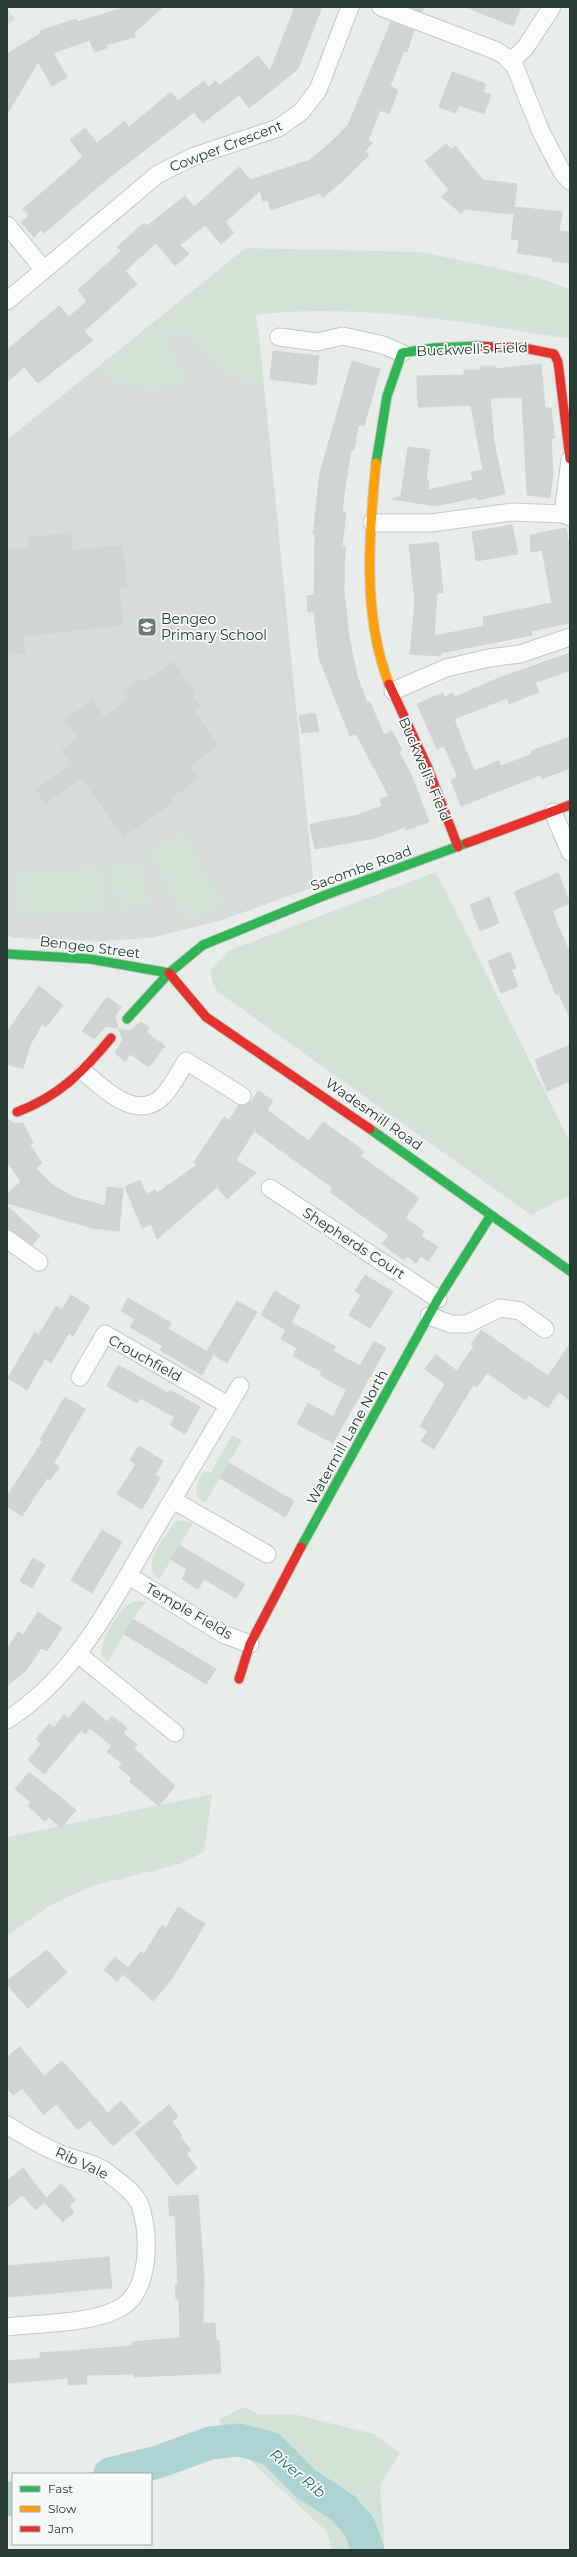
<svg xmlns="http://www.w3.org/2000/svg" width="577" height="2557" viewBox="0 0 577 2557" font-family="Montserrat,sans-serif">
<style>
.built{fill:#d6ddd9}
.green{fill:#d2e3d6}
.lines{fill:none;stroke-linecap:round;stroke-linejoin:round}
.river{stroke:#aed3d4;stroke-width:33}
.building{fill:#d0d4d2;stroke:#d0d5d2}
.street-casing{stroke:#c4c9c6;stroke-width:19}
.fast-casing{stroke:#c3c9c6;stroke-width:11}
.slow-casing{stroke:#c3c9c6;stroke-width:11}
.jam-casing{stroke:#c3c9c6;stroke-width:11}
.street{stroke:#fbfcfc;stroke-width:17}
.fast{stroke:#30b455;stroke-width:9}
.slow{stroke:#ff9f0a;stroke-width:9}
.jam{stroke:#e5322d;stroke-width:9}
.labels{text-anchor:middle;dominant-baseline:central;stroke-width:3.5;stroke-linejoin:round;paint-order:stroke}
.street-label{font-size:14px;fill:#273d35;stroke:#f6faf7}
.poi-label{font-size:14px;fill:#273d35;stroke:#f6faf7;text-anchor:start}
.water-label{font-size:15px;font-style:italic;fill:#276e73;stroke:#f6faf7}
</style>
<rect width="100%" height="100%" fill="#e7ece9"/>
<!-- built -->
<path class="built" d="M246,248L260,345L314,887L222,920L151,938L100,941L13,938L7,935V440Z"/>
<!-- green -->
<path class="green" d="M7,7L15,19L7,25Z
M246,248L423,252L537,277L570,289V339C473,323 353,302 256,315L264,387L236,380L194,341L175,332L168,338C168,358 191,366 183,384C162,392 135,390 114,382C108,380 102,372 97,368Z
M183,832L223,904L187,924L147,852Z
M139,858L151,902L119,911L107,867Z
M100,866L103,910L19,916L16,873Z
M436,872L570,1142V1195L531,1215L218,992L213,985L210,971L230,950Z
M232,1435L242,1440L205,1503C190,1494 197,1482 204,1471L211,1472Z
M180,1520L193,1523L159,1580C139,1564 165,1538 174,1523Z
M136,1601L146,1602L133,1619L108,1662L102,1656C98,1641 121,1604 136,1601Z
M212,1794L204,1852L180,1864L92,1886L49,1906L7,1936V1837Z
M244,2407L258,2414H293L374,2434L400,2453L380,2484L384,2540L383,2550H332L327,2532L254,2464L218,2420Z"/>
<g class="lines">
<!-- river -->
<path class="river" d="M110,2474L158,2462L210,2443L239,2440L270,2448L305,2483L343,2508L359,2526L368,2550
M7,2498L13,2500"/>
</g>
<!-- building -->
<path class="building" d="M127,7H163L134,33L135,37L106,45L107,48L94,52L90,40L53,53L67,77L52,86L38,62L7,114V54L41,33L40,31L76,19L77,22Z
M295,7H322L298,69L249,108L239,95L203,123L194,112L106,180L44,233L41,230L34,237L21,222L29,216L23,209L83,157L70,140L85,128L97,143L125,121L129,127L171,92L178,101L204,81L208,87L216,81L219,86L258,56L270,71Z
M409,7H424L422,12Z
M466,7H521L513,26Z
M391,22L414,30L407,52L404,51L390,86L398,90L389,114L380,110L368,141L373,143L365,151L369,155L343,181L323,197L320,193L271,210L268,200L263,201L260,191L225,222L234,233L221,244L205,225L180,245L189,254L175,266L156,243L125,271L137,284L84,331L93,340L38,383L24,367L7,382V350L59,306L69,317L87,301L78,290L121,251L117,247L144,223L147,226L185,196L194,207L239,167L250,180L310,160L330,143L348,125Z
M452,72L486,84L483,92L491,95L484,114L459,105L456,113L439,107Z
M446,144L451,149L455,146L483,180L517,184L513,214L464,209L461,213L441,197L449,190L425,161Z
M515,207L562,212L559,231L570,232V263L552,261V258L517,253L519,240L511,239Z
M273,351L319,356L316,385L270,379Z
M352,361L380,369L364,426L358,425L354,450H351L344,494L342,513H346L342,546H345L344,591L349,637L357,676L367,703L370,702L384,735L392,731L402,750L399,752L411,774L429,822L406,830L405,827L375,838L315,849L310,824L358,815L382,806L380,799L389,796L356,734L350,736L319,658L314,612H308L307,596L314,595L315,534H313L320,473Z
M541,364L545,408H551L554,435L555,438L551,439L553,475L550,498L527,495L522,397L490,398L494,442L505,494L477,500V497L436,506L392,499L401,496L408,447L430,450L426,481H429L428,490L473,480L471,472L483,470L471,405L418,407L417,376L464,375V370H481V366H495V369Z
M512,525L518,554L476,561L472,532Z
M566,528L570,550V623L531,631L532,635L441,653L440,656L410,654L415,602L409,545L438,542L443,593H437L434,636L484,626L483,617L552,603L542,550L531,552L530,535Z
M70,533L72,551L122,545L127,587L119,588L123,625L23,636L25,653L7,655V550L29,547L28,538Z
M570,653V670L535,683L539,692L509,704L507,698L454,719L474,771L499,761L501,766L532,754L531,751L570,737V768L542,779L540,775L461,806L451,780L458,777L444,746L437,749L417,704L443,693L444,697L453,693L455,697L499,678Z
M173,662L195,693L192,695L200,706L193,710L218,745L189,766L198,779L169,799L172,802L124,837L82,778L45,803L36,789L73,764L62,750L78,738L65,720L92,701L104,717L129,699L124,692L141,679L144,683Z
M315,713L319,731L302,733L299,716Z
M558,873L570,903L552,911L570,954V1019L559,994L556,995L514,892Z
M489,897L499,923L480,931L470,905Z
M510,952L516,968L511,970L518,986L501,993L488,961Z
M39,986L63,1005L46,1027L42,1024L30,1045L23,1068L7,1065V1032Z
M107,997L121,1007L115,1017L118,1028L106,1026L94,1039L82,1031Z
M141,1022L149,1028L146,1032L165,1046L149,1067L130,1054L125,1061L115,1053L123,1040L119,1029L130,1031Z
M570,1045V1081L547,1091L535,1060Z
M258,1091L273,1101L267,1110L309,1141L323,1122L364,1151L360,1156L419,1198L405,1218L424,1231L421,1236L438,1247L428,1261L421,1256L416,1263L407,1256L404,1260L382,1244L389,1235L330,1192L333,1188L254,1131L236,1160L256,1173L227,1199L217,1187L157,1239L151,1224L142,1228L125,1187L140,1180L146,1194L156,1190L157,1193L197,1165L194,1162L224,1117L229,1120L239,1105L251,1102Z
M7,1119L15,1124L23,1123L33,1143L30,1145L42,1163L36,1169L53,1185L73,1197L105,1206L107,1187L123,1189L119,1231L92,1228L7,1203V1194L21,1182L7,1161Z
M7,1206L40,1236L32,1245L7,1227Z
M365,1275L393,1292L370,1328L349,1315L361,1295L355,1291Z
M275,1291L300,1306L288,1328L291,1322L336,1347L333,1351L360,1366L374,1341L386,1348L333,1443L297,1424L308,1403L333,1417L346,1390L320,1375L322,1372L293,1356L297,1348L281,1339L286,1330L261,1315Z
M71,1295L90,1307L73,1336L69,1333L51,1363L45,1359L27,1390L8,1378L35,1332L39,1335L56,1306L62,1310Z
M128,1298L171,1323L168,1329L213,1355L202,1375L160,1350L163,1346L130,1327L135,1319L121,1311Z
M237,1301L257,1312L227,1363L207,1351Z
M481,1330L548,1376L570,1344V1400L558,1392L548,1408L529,1395L526,1400L487,1373L477,1387L473,1385L434,1449L421,1441L428,1431L420,1426L445,1384L425,1369L436,1355L457,1371L474,1346L471,1344Z
M118,1365L168,1393L170,1390L200,1407L185,1434L170,1425L175,1417L140,1398L137,1403L107,1386Z
M65,1397L85,1409L54,1463L59,1467L50,1480L47,1478L22,1516L7,1506V1496L43,1441L40,1440Z
M139,1446L163,1461L155,1475L160,1478L142,1509L117,1494L136,1464L130,1460Z
M229,1463L294,1501L285,1517L220,1478Z
M102,1530L122,1542L92,1593L71,1580Z
M179,1545L245,1584L236,1598L204,1579L198,1589L182,1579L187,1569L171,1560Z
M33,1558L45,1565L32,1588L20,1581Z
M38,1612L62,1628L47,1651L41,1648L26,1670L7,1686V1649L18,1632L23,1635Z
M133,1619L216,1669L206,1684L124,1634Z
M83,1701L107,1722L112,1716L127,1728L123,1733L137,1745L134,1748L175,1786L159,1806L129,1781L132,1778L119,1767L122,1763L107,1752L112,1746L90,1728L85,1734L81,1730L44,1774L28,1760L41,1744L36,1739L49,1724L54,1728L64,1715L68,1719Z
M29,1772L76,1810L61,1828L49,1817L45,1821L28,1806L31,1802L15,1789Z
M178,1907L205,1924L171,1980L153,2001L123,1974L117,1981L104,1970L115,1957L128,1968L141,1952L144,1954L162,1925L166,1928Z
M47,1950L67,1972L28,2008L7,1985V1981Z
M20,2047L44,2076L62,2061L108,2113L121,2101L140,2123L113,2146L90,2120L78,2130L56,2104L44,2115L22,2088L13,2095L7,2088V2057Z
M169,2105L178,2116L172,2122L182,2135L180,2137L191,2150L186,2154L197,2168L177,2185L135,2133Z
M23,2168L46,2198L61,2184L76,2200L69,2206L74,2212L63,2222L44,2202L36,2210L22,2195L7,2208V2181Z
M198,2195L204,2279L203,2324L215,2323L216,2341L219,2340L221,2373L134,2377V2374L86,2375L87,2384L68,2385V2378L7,2383V2361L40,2358V2353L132,2346V2342L180,2338L179,2299H176L175,2285H178L175,2216H170L168,2197Z
M109,2257L112,2288L7,2297V2266Z"/>
<g class="lines">
<!-- street casing -->
<g class="street-casing">
<path id="street" d="M381,7L497,51L506,57L515,67L541,132L562,172L570,181
M511,61L525,48L552,7
M7,225L44,270
M7,301L158,174L195,156L278,128L301,112L318,90L350,7
M279,337L317,342L343,336L383,345L402,353
M570,460L563,514L570,517
M372,523H431L512,512L563,514
M393,691L446,668L489,658L520,654L570,637
M553,812L570,852
M84,1072C105,1090 138,1123 164,1095C173,1085 179,1072 186,1061L242,1096
M270,1188L438,1299
M7,1239L39,1262
M429,1316L451,1324H467L500,1308L520,1311L545,1329
M80,1377L105,1334L228,1405
M173,1500L267,1554
M129,1576L223,1634L250,1644
M78,1654L175,1733
M7,1720C76,1676 112,1602 152,1534C181,1485 211,1435 240,1386
M7,2125C26,2137 45,2148 66,2156C79,2161 97,2164 108,2173C118,2181 135,2192 140,2205C150,2234 151,2291 120,2308C92,2324 40,2323 7,2327"/>
</g>
<!-- fast casing -->
<g class="fast-casing">
<path id="fast" d="M376,463L387,396L402,353L433,348L477,346
M7,954L90,959L169,973
M127,1019L169,973L203,945L323,896L467,843
M370,1129L570,1271
M301,1547L438,1299L491,1215"/>
</g>
<!-- slow casing -->
<g class="slow-casing">
<path id="slow" d="M376,463C369,535 362,615 389,684"/>
</g>
<!-- jam casing -->
<g class="jam-casing">
<path id="jam" d="M477,346L524,348L554,354L558,362L570,459
M389,684L428,768L458,847
M467,843L570,805
M169,973L206,1017L370,1129
M17,1112C58,1097 84,1071 111,1038
M239,1679L250,1644L301,1547"/>
</g>
<!-- street -->
<use href="#street" class="street"/>
<!-- fast -->
<use href="#fast" class="fast"/>
<!-- slow -->
<use href="#slow" class="slow"/>
<!-- jam -->
<use href="#jam" class="jam"/>
</g>
<!-- icons -->
<defs>
<g id="school-square" transform="scale(1)"><rect x="-9" y="-9" width="18" height="18" rx="4" fill="#6a7a74" stroke="#f6faf7"/><path d="M0-5L7-2L0 1L-7-2ZM-4 1L0 2.5L4 1V4Q0 6-4 4Z" fill="#fff"/></g>
</defs>
<g fill-rule="evenodd">
<use href="#school-square" x="147" y="627"/>
</g>
<g class="labels">
<!-- street labels -->
<g class="street-label">
<text transform="translate(226 146) rotate(-21)">Cowper Crescent</text>
<text transform="translate(472 349) rotate(-2)">Buckwell's Field</text>
<text transform="translate(425 769) rotate(67)">Buckwell's Field</text>
<text transform="translate(361 868) rotate(-20)">Sacombe Road</text>
<text transform="translate(90 947) rotate(7)">Bengeo Street</text>
<text transform="translate(374 1114) rotate(35)">Wadesmill Road</text>
<text transform="translate(354 1243) rotate(33)">Shepherds Court</text>
<text transform="translate(145 1358) rotate(29)">Crouchfield</text>
<text transform="translate(347 1437) rotate(-61)">Watermill Lane North</text>
<text transform="translate(189 1611) rotate(30)">Temple Fields</text>
<text transform="translate(82 2163) rotate(25)">Rib Vale</text>
</g>
<!-- poi labels -->
<g class="poi-label">
<text x="161" y="619">Bengeo<tspan x="161" dy="16">Primary School</tspan></text>
</g>
<!-- water labels -->
<g class="water-label">
<text transform="translate(298 2473) rotate(40)">River Rib</text>
</g>
</g>
<!-- border -->
<rect width="577" height="2557" fill="none" stroke="#273d35" stroke-width="16"/>
<!-- legend -->
<rect x="12" y="2473" width="140" height="72" fill="#f6faf7" stroke="#a3aea9"/>
<rect x="20" y="2486" width="20" height="6" fill="#30b455" stroke="#a3aea9"/>
<text x="48" y="2493" font-size="12" fill="#273d35">Fast</text>
<rect x="20" y="2506" width="20" height="6" fill="#ff9f0a" stroke="#a3aea9"/>
<text x="48" y="2513" font-size="12" fill="#273d35">Slow</text>
<rect x="20" y="2526" width="20" height="6" fill="#e5322d" stroke="#a3aea9"/>
<text x="48" y="2533" font-size="12" fill="#273d35">Jam</text>
</svg>
